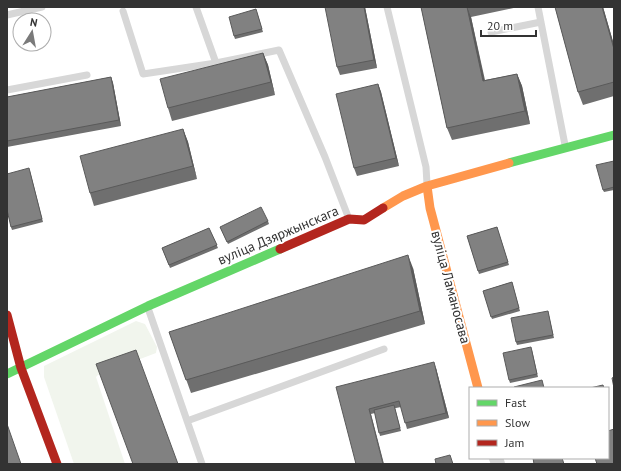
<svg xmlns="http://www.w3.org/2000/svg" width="621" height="471" viewBox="0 0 621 471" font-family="'PT Sans',sans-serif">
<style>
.green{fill:#f1f5ed}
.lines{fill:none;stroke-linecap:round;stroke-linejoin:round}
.lane{stroke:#d7d7d7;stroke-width:7}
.street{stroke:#d7d7d7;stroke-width:14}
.fast{stroke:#63d668;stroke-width:9}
.slow{stroke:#ff974d;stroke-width:9}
.jam{stroke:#b3261e;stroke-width:9}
.wall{fill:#6f6f6f}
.shaded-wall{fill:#5a5a5a}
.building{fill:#818181;stroke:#5a5a5a}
.labels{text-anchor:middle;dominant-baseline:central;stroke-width:4;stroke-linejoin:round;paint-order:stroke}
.street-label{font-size:14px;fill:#333;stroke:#fff}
</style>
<rect width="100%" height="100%" fill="#fff"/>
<!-- green -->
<path class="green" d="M136,321L145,324L157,347L156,353L98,375L96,377L125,464H74L44,377V366Z"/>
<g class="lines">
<!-- lane -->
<path class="lane" d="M196,7L216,63
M387,7L426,167L427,184
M538,7L565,145
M123,11L143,74L216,63L279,50L325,157L349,219
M7,15L42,7
M491,32L541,22
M7,90L87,75
M148,308L202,464
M187,421L384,349"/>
<!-- street -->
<path class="street" d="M496,458L498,464"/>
<!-- fast -->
<path class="fast" d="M509,163L614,135
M7,374L148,306L280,249"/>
<!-- slow -->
<path class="slow" d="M427,186L430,208L478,388
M383,208L403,196L427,186L509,163"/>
<!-- jam -->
<path class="jam" d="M280,249L349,219L364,220L383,208
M7,315L21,368L57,464"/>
</g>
<!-- wall -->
<path class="wall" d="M365,7L377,68L340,75L337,67Z
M421,7H518L471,17L485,80L517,74L522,86L530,124L452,140L447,128Z
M555,7H603L614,45V96L583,105L578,92Z
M257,12L263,32L235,39L234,36Z
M263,53L268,65L275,95L172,121L168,108Z
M111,77L113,83L121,126L7,147V97Z
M378,84L381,92L399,166L357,176L354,168Z
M183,129L188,142L197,179L94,206L90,193Z
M614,161V190L604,192L603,190Z
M30,171L43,222L12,230L11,227Z
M268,221L269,224L228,244L220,227Z
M497,227L509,265L479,274L467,236Z
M209,228L218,248L170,268L162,248Z
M413,268L425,324L191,393L169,332Z
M512,282L520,311L492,319L483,291Z
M548,311L554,338L517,345L516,342Z
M532,350L538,377L510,383L509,380Z
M436,368L449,418L407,429L401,407L396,408H395L401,431L380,436L375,413L371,414L336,387Z"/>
<!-- shaded-wall -->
<path class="shaded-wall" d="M364,7H365L377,68L374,60Z
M467,7L471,17L487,93L483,81Z
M602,7H603L614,45V49Z
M263,53L268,65L275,95L271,82Z
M517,74L522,86L530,124L525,111Z
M111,77L113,83L121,126L119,120Z
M378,84L381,92L399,166L396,158Z
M183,129L188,142L197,179L193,166Z
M408,255L413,268L425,324L420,311Z
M434,362L436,368L449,418L446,413Z
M369,409L371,414L384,464H383Z"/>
<!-- building -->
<path class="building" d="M325,7H364L374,60L337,67Z
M421,7H467L483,81L517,74L525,111L447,128Z
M555,7H602L614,49V82L578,92Z
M256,9L262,29L234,36L229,17Z
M263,53L271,82L168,108L160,79Z
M111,77L119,120L7,141V97Z
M378,84L396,158L354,168L336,94Z
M183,129L193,166L90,193L80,156Z
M614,161V187L603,190L596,165Z
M29,168L42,219L11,227L7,210V174Z
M261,207L268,221L227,242L220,227Z
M497,227L508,262L478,271L467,236Z
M209,228L217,245L169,265L162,248Z
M408,255L420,311L186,380L169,332Z
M512,282L519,308L491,317L483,291Z
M548,311L553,335L516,342L511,318Z
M531,347L537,374L509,380L503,353Z
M136,350L178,464H133L96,364Z
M434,362L446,413L405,423L399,401L369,409L383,464H356L336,387Z
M614,377V388L612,378Z
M542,380L544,388H514V387Z
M603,385L604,388H590Z
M394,405L400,428L379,433L374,410Z
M7,424L21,464H7Z
M614,429V464H597L595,458H608V431Z
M450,455L453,464H436L435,459Z
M533,458H562L564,464H534Z"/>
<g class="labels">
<!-- street labels -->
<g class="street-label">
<text transform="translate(278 235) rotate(-23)">вуліца Дзяржынскага</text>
<text transform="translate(451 287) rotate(75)">вуліца Ламаносава</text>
</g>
</g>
<!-- border -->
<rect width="621" height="471" fill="none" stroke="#333333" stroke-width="16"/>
<!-- legend -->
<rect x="469" y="387" width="140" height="72" fill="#ffffff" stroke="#adadad"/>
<rect x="477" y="400" width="20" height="6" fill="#63d668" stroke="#adadad"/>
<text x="505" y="407" font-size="12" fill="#333333">Fast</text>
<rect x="477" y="420" width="20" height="6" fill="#ff974d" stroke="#adadad"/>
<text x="505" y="427" font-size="12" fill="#333333">Slow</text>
<rect x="477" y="440" width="20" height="6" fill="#b3261e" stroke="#adadad"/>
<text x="505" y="447" font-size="12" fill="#333333">Jam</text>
<!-- north arrow -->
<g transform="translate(32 32) rotate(11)"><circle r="19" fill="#ffffff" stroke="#adadad"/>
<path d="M0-3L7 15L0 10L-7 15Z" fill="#7a7a7a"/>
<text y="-6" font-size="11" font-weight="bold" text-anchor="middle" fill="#333333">N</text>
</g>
<!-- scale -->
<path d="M481 30v6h55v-6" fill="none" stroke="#333333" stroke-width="2"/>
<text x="487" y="30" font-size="12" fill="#333333" stroke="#ffffff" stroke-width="3" paint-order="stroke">20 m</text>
</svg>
